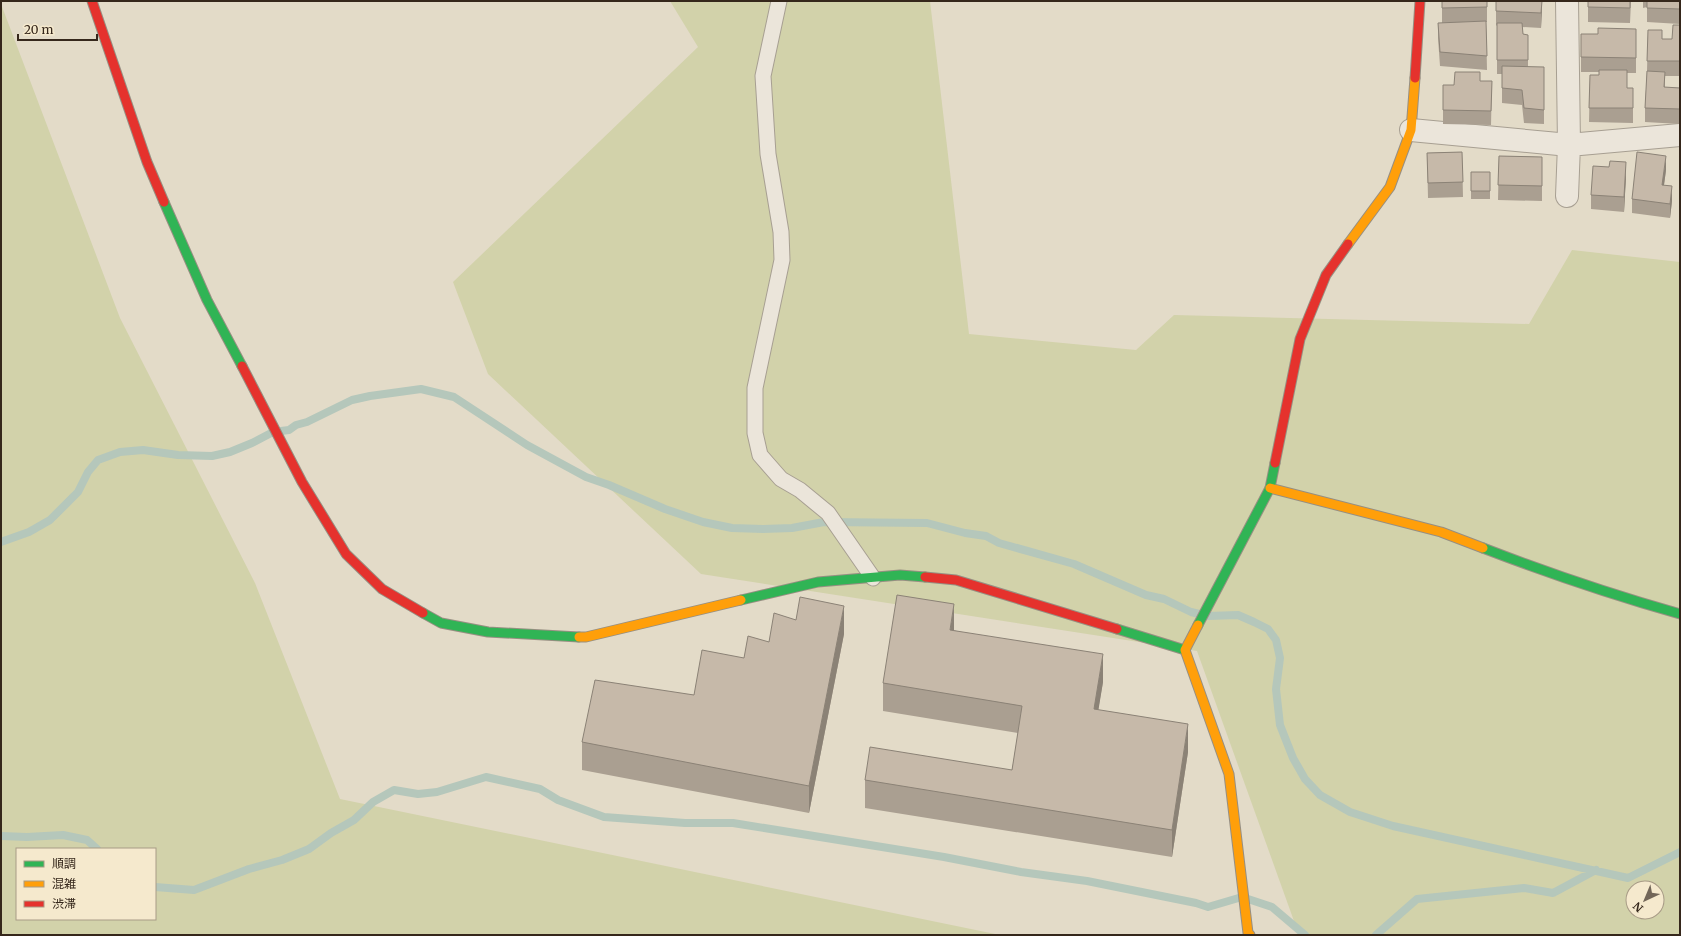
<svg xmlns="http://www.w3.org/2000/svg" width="1681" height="936" viewBox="0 0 1681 936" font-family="Merriweather,'Noto Sans JP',serif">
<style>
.green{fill:#d2d2aa;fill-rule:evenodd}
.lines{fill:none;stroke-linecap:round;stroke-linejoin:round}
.stream{stroke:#b5c7bb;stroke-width:8}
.lane-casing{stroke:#a79f92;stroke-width:17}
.street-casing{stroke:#a79f92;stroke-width:24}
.fast-casing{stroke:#978f82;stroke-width:11}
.slow-casing{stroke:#978f82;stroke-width:11}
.jam-casing{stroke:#978f82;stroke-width:11}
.lane{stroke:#ebe5da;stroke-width:15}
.street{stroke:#ebe5da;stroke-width:22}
.fast{stroke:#30b455;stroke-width:9}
.slow{stroke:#ff9f0a;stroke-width:9}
.jam{stroke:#e5322d;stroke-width:9}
.wall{fill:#aa9f91}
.shaded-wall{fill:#8b8276}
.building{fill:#c6b9a9;stroke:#8b8276}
</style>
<rect width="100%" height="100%" fill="#e3dbc8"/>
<!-- green -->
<path class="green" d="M670,1H930L969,334L1136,350L1174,315L1529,324L1572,250L1680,262V935H1299L1197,651L701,574L488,374L453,282L698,47ZM1633,888H1657V912H1633Z
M1,4L120,318L255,583L340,799L1000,935H1ZM17,849H155V919H17Z"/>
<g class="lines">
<!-- stream -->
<path class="stream" d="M1,542L29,532L50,520L78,492L88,472L98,460L120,452L143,450L178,455L212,456L230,452L252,443L273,432L289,430L296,425L307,422L352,400L370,396L421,389L454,397L527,445L586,477L609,485L665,509L703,522L732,528L763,529L792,528L824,522L927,523L965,533L986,536L999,543L1074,564L1146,595L1164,599L1191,612L1208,616L1238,615L1254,622L1268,629L1276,640L1280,658L1276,689L1280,725L1293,758L1305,779L1320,795L1350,812L1393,826L1628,878L1680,852
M1,836L27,837L63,835L87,840L97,849
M155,887L194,890L249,869L282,860L309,849L331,833L354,820L373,802L394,790L418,794L437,792L486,777L540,789L558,800L604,817L685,823H733L944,857L1021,872L1087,881L1196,903L1208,907L1242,897L1272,907L1305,935
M1376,935L1417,899L1524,888L1553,893L1596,870"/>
<!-- lane casing -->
<g class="lane-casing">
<path id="lane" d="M779,1L763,76L768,154L781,232L782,260L755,388V433L760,455L781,479L800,490L828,513L873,578"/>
</g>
<!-- street casing -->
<g class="street-casing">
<path id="street" d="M1411,130L1569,145L1680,135
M1567,196L1569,145L1567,1"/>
</g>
<!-- fast casing -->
<g class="fast-casing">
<path id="fast" d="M164,202L207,300L242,366
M1483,548C1548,573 1613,595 1680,614
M741,600L818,582L900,575L925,577
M423,613L441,623L488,632L579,637
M1198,625L1270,488L1275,463
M1117,629L1185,650"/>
</g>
<!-- slow casing -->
<g class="slow-casing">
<path id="slow" d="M1348,244L1390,187L1411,130L1415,78
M1270,488L1441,532L1483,548
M1198,625L1185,650L1229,774L1248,933L1250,935
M579,637H586L741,600"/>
</g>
<!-- jam casing -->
<g class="jam-casing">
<path id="jam" d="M92,1L147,162L164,202
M1415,78L1420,1
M242,366L302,482L346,554L382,589L423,613
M1275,463L1300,339L1326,275L1348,244
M925,577L956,580L1117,629"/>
</g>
<!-- lane -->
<use href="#lane" class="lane"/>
<!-- street -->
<use href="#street" class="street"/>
<!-- fast -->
<use href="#fast" class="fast"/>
<!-- slow -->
<use href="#slow" class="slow"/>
<!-- jam -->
<use href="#jam" class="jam"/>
</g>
<!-- wall -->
<path class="wall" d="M1442,1H1487V22H1486L1487,70L1440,66L1438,38V23H1442Z
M1542,1L1541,28L1522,27L1523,34L1528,35V67H1544V124L1524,123L1522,105L1502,103V74H1497V26L1496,25V11Z
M1588,1H1631L1630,23L1588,22Z
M1643,1H1680V24L1647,22V7L1643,8Z
M1680,25V76H1665V87L1680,88V124L1645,122V108L1647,71L1648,30L1662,39H1672Z
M1636,29V73H1627V88H1633V123L1589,122L1590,75H1599V72H1581V57L1598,34Z
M1480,81H1492L1491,125L1443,124V110L1454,85Z
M1462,152L1463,197L1428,198L1427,153Z
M1499,156L1542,157V201L1498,200Z
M1666,170L1664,185L1672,201L1670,218L1632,213V199Z
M1471,172H1490V199H1471Z
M1626,176L1624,212L1591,209V195Z
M796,620L844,634L809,813L582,770V742L694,695L744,658L769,642Z
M954,630L1103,682L1098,710L1188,752L1172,857L865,808V780L1012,770L1018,733L883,711V683Z"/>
<!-- shaded-wall -->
<path class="shaded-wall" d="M1542,1V9L1541,28V13Z
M1666,156V170L1662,199V185Z
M1626,162V176L1624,212V197Z
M1672,186V201L1670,218V204Z
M954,604V632L950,630Z
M844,606V634L809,813V786Z
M1103,654V682L1094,737V709Z
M1188,724V752L1172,857V830Z"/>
<!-- building -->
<path class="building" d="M1442,1H1487V7L1442,8Z
M1496,1H1542L1541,13L1496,11Z
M1588,1H1630V8L1588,7Z
M1647,1H1680V9L1647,8Z
M1486,21L1487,56L1440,52L1438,23Z
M1497,23H1522L1523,34L1528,35V60H1497Z
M1673,25H1680V61H1647L1648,30H1662V39H1672Z
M1598,28L1636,29V58L1581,57V34H1598Z
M1502,66L1544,67V110L1524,108L1522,90L1502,88Z
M1599,70H1627V88H1633V108H1589L1590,75H1599Z
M1647,71L1665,72L1664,87L1680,88V109L1645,108Z
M1455,72H1480V81H1492L1491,111L1443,110V85H1454Z
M1462,152L1463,182L1428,183L1427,153Z
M1637,152L1666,156L1662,185L1672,186L1670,204L1632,199Z
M1499,156L1542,157V186L1498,185Z
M1610,161L1626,162L1624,197L1591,195L1593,166L1609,167Z
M1471,172H1490V191H1471Z
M897,595L954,604L950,630L1103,654L1094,709L1188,724L1172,830L865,780L870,747L1012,770L1022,706L883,683Z
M800,597L844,606L809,786L582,742L595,680L694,695L702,650L744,658L748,636L769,642L774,613L796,620Z"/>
<!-- border -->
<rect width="1681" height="936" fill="none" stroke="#35271b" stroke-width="4"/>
<!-- legend -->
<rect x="16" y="848" width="140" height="72" fill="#f5e9cd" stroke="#a89b86"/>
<rect x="24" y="861" width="20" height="6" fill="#30b455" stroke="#a89b86"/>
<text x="52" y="868" font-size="12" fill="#35271b">順調</text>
<rect x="24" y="881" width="20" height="6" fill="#ff9f0a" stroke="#a89b86"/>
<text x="52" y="888" font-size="12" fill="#35271b">混雑</text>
<rect x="24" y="901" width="20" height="6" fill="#e5322d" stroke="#a89b86"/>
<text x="52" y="908" font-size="12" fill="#35271b">渋滞</text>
<!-- north arrow -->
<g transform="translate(1645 900) rotate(224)"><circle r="19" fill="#f5e9cd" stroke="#a89b86"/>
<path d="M0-3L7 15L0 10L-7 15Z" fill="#726658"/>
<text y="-6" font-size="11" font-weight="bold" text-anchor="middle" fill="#35271b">N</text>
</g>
<!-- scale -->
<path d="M18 34v6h79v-6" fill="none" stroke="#35271b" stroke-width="2"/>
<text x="24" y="34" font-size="12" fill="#35271b" stroke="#f5e9cd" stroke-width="3" paint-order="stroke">20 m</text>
</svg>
